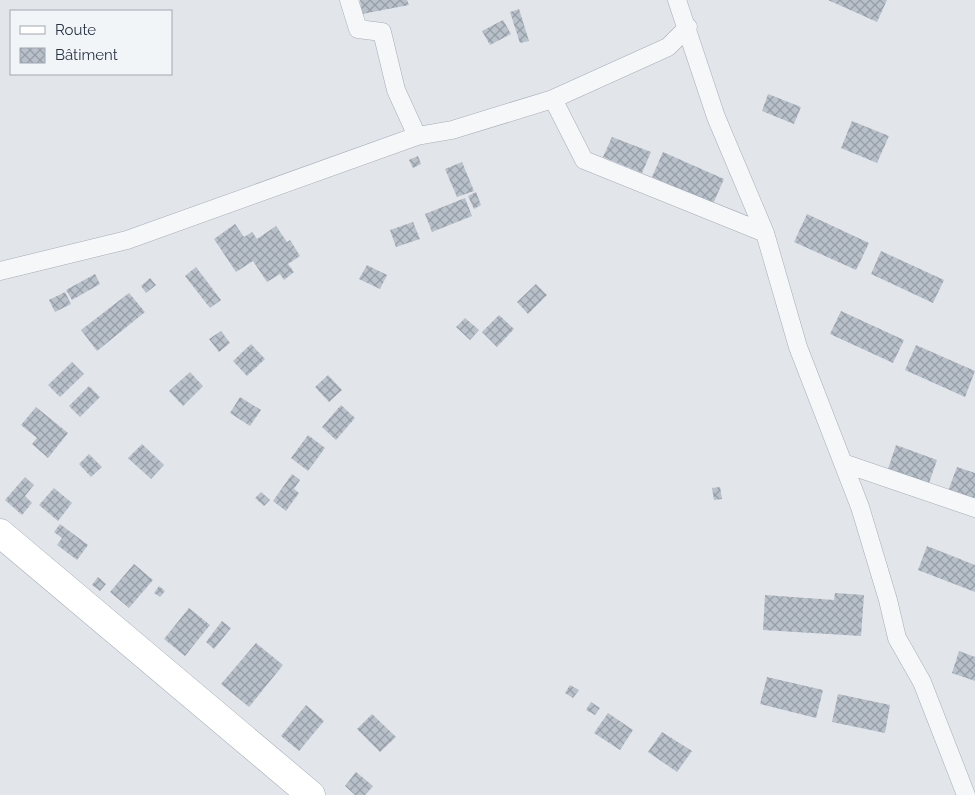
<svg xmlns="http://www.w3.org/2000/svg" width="975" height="795" viewBox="0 0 975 795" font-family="Raleway,sans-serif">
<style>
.building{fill:url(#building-cross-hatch)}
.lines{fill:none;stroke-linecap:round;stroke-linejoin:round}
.street-casing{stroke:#a6adb6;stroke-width:19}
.primary-casing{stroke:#a0acb8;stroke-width:29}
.street{stroke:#f5f7f9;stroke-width:18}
.primary{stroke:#fff;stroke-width:28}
</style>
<defs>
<pattern id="building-cross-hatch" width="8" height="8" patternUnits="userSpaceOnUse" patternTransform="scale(1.25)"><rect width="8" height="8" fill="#b8c0ca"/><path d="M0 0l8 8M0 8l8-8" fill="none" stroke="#969da6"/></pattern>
</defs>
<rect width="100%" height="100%" fill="#e2e6eb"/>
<!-- building -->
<path class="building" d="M360,0H407L409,5L362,14Z
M828,0H887L877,22Z
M519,9L529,41L520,43L510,12Z
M503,20L511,34L490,45L482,31Z
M768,94L801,107L794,124L762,111Z
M852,121L889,136L877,163L841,148Z
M612,137L651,152L642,173L603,157Z
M663,152L724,179L713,204L652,177Z
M418,156L421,164L413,168L409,160Z
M462,162L474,191L457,197L445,169Z
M476,192L481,205L474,209L468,196Z
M465,198L472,216L432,232L425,214Z
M807,214L869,243L856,270L794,242Z
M413,222L420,239L396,247L390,230Z
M235,224L244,237L252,232L257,239L276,226L287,242L290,240L300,256L288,264L294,272L284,280L280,274L267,282L253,261L236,272L214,239Z
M881,251L944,280L933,303L871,274Z
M367,265L387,275L380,289L359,279Z
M196,267L221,300L210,308L185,276Z
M95,274L100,284L72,300L66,290Z
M150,278L156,285L146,293L141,286Z
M536,284L547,295L528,314L517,302Z
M65,292L71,304L55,312L49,300Z
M129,293L145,312L97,351L81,330Z
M841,311L904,340L893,363L830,334Z
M499,315L514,329L497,347L482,332Z
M465,318L479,330L470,340L456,327Z
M221,331L230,343L219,352L209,339Z
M251,344L265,359L247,376L233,361Z
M916,345L975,371L965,397L905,370Z
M72,362L84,374L60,397L48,385Z
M190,372L203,386L183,406L169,391Z
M328,375L342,390L329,402L315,387Z
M89,386L100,397L80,417L69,406Z
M240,397L261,410L250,426L230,413Z
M341,405L355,418L336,440L322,427Z
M36,407L68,433L48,458L32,444L37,438L21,425Z
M308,435L325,448L308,471L291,458Z
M142,444L164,465L151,479L128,458Z
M896,445L937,460L929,483L888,469Z
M89,454L102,467L91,477L79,464Z
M957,467L975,473V500L948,491Z
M292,474L300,480L294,489L299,493L286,511L273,501Z
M25,477L34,485L25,496L32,503L22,515L5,500Z
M720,487L722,499L714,500L712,488Z
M54,488L72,503L58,521L39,505Z
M261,492L270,500L264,506L255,498Z
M60,524L88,545L77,560L57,545L62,538L54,532Z
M927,546L975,565V592L918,570Z
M134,564L153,580L129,608L110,592Z
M98,577L106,584L100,591L92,585Z
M159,586L165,591L160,597L154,593Z
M835,593L864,595L861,636L763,630L765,595L834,600Z
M189,608L210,625L185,656L164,639Z
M222,621L231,628L214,649L206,642Z
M256,643L283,665L249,707L221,684Z
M959,651L975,657V681L952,673Z
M767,677L823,690L816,718L760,704Z
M570,685L579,690L573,698L565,693Z
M838,694L890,705L885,733L832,722Z
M591,702L600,708L595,715L586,710Z
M306,705L324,721L299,751L281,736Z
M608,713L633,730L620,750L594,733Z
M372,714L396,737L380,752L357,729Z
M662,732L692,751L677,772L648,752Z
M356,772L373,786L365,795H355L345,786Z"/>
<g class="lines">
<!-- street casing -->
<g class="street-casing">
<path id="street" d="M349,0L358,29L382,32L396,90L417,136
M677,0L716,117L765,233L798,347L860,507L888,600L897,638L922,682L966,795
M553,99L584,160L765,233
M0,271L127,240L417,136L452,130L553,99L668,47L688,27
M843,463L975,508"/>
</g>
<!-- primary casing -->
<g class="primary-casing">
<path id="primary" d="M0,533L311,795"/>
</g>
<!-- street -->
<use href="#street" class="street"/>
<!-- primary -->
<use href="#primary" class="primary"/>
</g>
<!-- legend -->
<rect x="10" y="10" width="162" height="65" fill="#f2f5f8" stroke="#a1a8b0"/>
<rect x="20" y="26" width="25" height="8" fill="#ffffff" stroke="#a1a8b0"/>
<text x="55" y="35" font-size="15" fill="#283545">Route</text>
<rect x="20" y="48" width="25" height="15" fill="url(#building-cross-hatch)" stroke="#a1a8b0"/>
<text x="55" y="60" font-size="15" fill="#283545">Bâtiment</text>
</svg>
